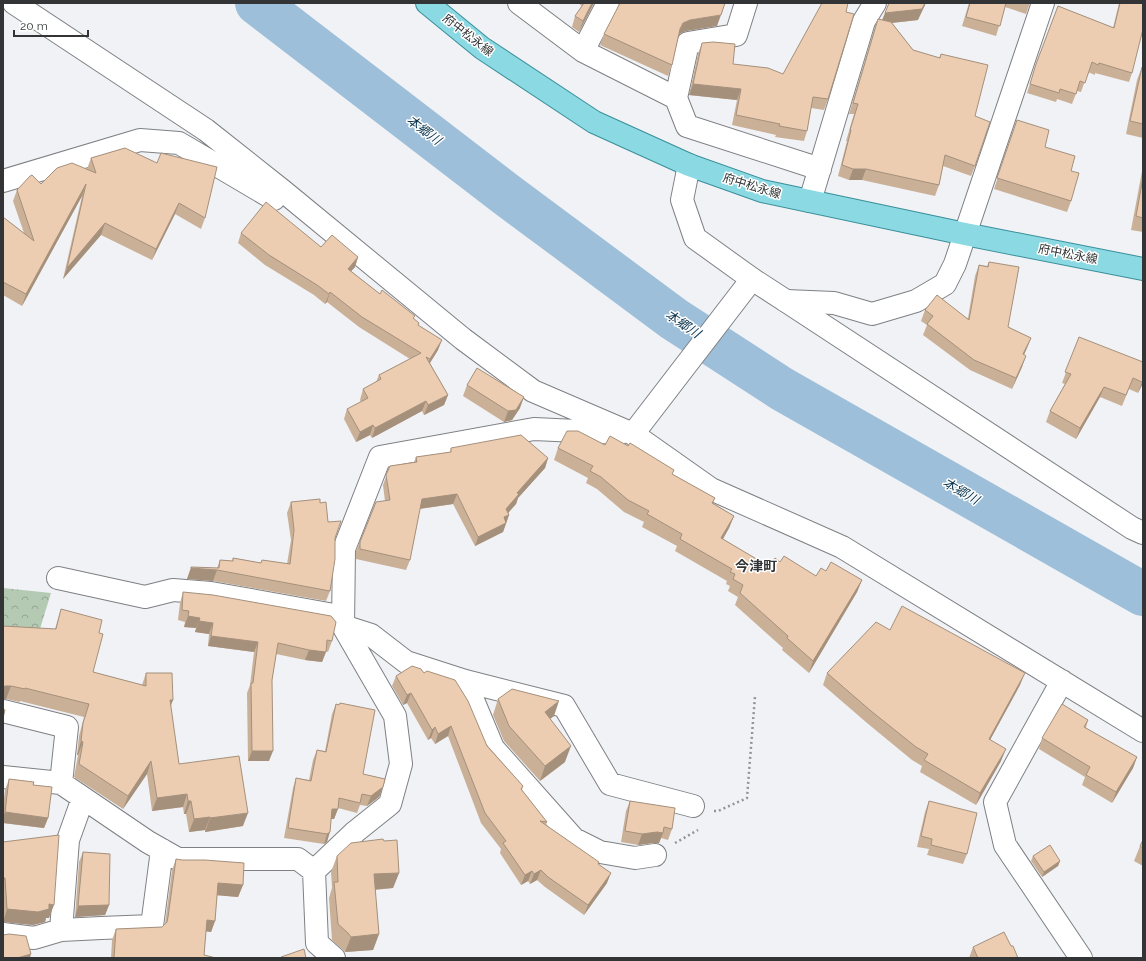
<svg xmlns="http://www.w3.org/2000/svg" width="1146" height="961" viewBox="0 0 1146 961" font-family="Raleway,'Noto Sans JP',sans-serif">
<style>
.forest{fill:url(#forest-crowns)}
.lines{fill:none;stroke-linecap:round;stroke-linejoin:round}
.river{stroke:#9ebfd9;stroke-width:44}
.street-casing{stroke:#7e8084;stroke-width:24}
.secondary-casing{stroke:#7e8084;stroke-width:24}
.primary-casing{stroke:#3a8f9a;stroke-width:24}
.path{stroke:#939497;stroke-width:2.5;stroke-dasharray:2 3;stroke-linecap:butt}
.street{stroke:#fff;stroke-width:22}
.secondary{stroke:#fff;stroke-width:22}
.primary{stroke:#8bd9e3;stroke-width:22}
.wall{fill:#cbb098}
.shaded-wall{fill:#a5907c}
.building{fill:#eccdb1;stroke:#a5907c}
.labels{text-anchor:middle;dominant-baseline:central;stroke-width:3;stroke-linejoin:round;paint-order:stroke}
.street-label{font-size:12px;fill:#333435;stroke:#fff}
.water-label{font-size:13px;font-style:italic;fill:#0b3550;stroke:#fff}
.quarter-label{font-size:14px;font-weight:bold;fill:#333435;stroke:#fff}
</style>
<defs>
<pattern id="forest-crowns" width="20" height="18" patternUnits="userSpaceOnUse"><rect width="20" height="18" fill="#b5cab3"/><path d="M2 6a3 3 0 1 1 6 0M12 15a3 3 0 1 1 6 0" fill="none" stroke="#94a592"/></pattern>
</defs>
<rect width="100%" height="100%" fill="#f0f2f6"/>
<!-- forest -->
<path class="forest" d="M3,588L51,593L39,632L3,627Z"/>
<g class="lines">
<!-- river -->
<path class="river" d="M257,3L507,195L674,319L782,389L1143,594"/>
<!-- street casing -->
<g class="street-casing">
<path id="street" d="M14,3L206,130L283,191L463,339L533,391L633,434L711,489L842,547L1143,731
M519,3L583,51L676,98L687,126L820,169
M583,51L608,3
M676,98L688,43L736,35L746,3
M3,181L140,140L179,143L274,199
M810,201L864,21L875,3
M786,301L834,303L872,314L916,301L945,284L955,264L1043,3
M633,434L752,279
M58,578L145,597L173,590L211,593L334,615L343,626L371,635L406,662L465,681L564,706L610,784L693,806
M465,681L493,748L574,839L600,852L635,858L655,855
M1062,681L995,802L1005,845L1081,958
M3,711L67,727L61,783
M3,777L61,783L148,842L178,859H298L314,871
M61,930L68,840L83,798
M3,934L34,938L61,930L101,928L152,926L162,850
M334,958L317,943L314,871L355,832L390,804L401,764L395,716L343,626L344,549L380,457L534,429L620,433"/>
</g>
<!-- secondary casing -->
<g class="secondary-casing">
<path id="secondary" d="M689,165L682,200L695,238L752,279L786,301L1132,528L1143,533"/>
</g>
<!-- primary casing -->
<g class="primary-casing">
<path id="primary" d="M427,3L482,48L594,122L689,165L762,191L965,234L1143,269"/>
</g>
<!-- path -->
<path class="path" d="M714,811H718L747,798L755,696
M675,843L698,830"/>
<!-- street -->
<use href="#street" class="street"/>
<!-- secondary -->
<use href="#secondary" class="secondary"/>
<!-- primary -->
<use href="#primary" class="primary"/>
</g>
<!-- wall -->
<path class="wall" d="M578,3H594L579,32L572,27L575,16L582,6Z
M969,3H1030L1026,14L1005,7L996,36L962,26Z
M1119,3H1143L1132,73L1129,82L1095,73V75L1088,72L1081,92L1077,91L1072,104L1057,99L1056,102L1027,93L1033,74L1058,6L1113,28Z
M885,13L918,20L892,23L913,50L939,58L941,54L975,116V166L971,176L943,166L939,185L935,196L862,180H849L838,176L847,141H846L854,114H849L874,30L878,19L882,20Z
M717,26L686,31L679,34L672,65L668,76L600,45L604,34Z
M702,43L733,64L828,99L824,110L811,108L807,131L804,141L775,137L776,135L732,125L737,100L689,95L698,54Z
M1142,67H1143V138L1126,134L1137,80Z
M1013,131L1045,147L1071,171V201L1067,212L994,189Z
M125,148L205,218L201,229L175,214L152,260L101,235L63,279L82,196L22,306L3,295V217L24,233L13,201L17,190L41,184L87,169L91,158Z
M1143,166V232L1131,230Z
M241,233L321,247L358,257L355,267L351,271L380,294L414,319L438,350L430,363L448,395L444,405L424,415L422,411L372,438L370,435L356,442L344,419L347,409L361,402L360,400L363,389L376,382L379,375L410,359L359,327L327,302L325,304L314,295L265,265L238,243Z
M989,262L1008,327L1031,338L1024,355L1022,367L1012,389L970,370L923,335L927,325L921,321L925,310L968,318L975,276L979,265L987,266Z
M1079,337L1143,383L1138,393L1129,389L1122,406L1100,397L1076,439L1046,422L1050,411L1065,384L1062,383Z
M467,385L520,408L512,420L504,422L463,396Z
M605,445L672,474L715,498L713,503L734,516L729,528L723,539L770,567L780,562L816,576L826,571L862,580L857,592L809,673L782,650L783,648L735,605L738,597L728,591L730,586L726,584L727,581L675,551L677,546L642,527L644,522L624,512L597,489L586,483L588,478L554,460L558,448Z
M451,448L548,458L545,468L518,498L516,504L508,512L509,515L503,532L475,546L453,504L420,509L410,560L406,570L356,559V551L376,502L385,501L383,485L390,466L414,462L416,457L450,452Z
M291,502L320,503L335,538L330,591L326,601L213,581L187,579L191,567L217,568L220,560L232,561L233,558L261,563L262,560L287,564L291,540L287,513Z
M183,592L332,641L328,652L326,651L322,662L305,660L276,654L272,680L269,761H248L247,693L250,685L254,652L208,646L209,634L195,632L196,628L184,627L185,622L178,620L180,603Z
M61,609L99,633L93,672L142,685L146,673L173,700L170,706L179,764L243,826L205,832V830L189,832L186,814H184L183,807L152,811L147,774L123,809L74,777L78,755H77L79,736L84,717L20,701V702L6,699L3,626L55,629Z
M424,673L523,786L522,790L547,822L546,825L598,864L607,883L584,915L545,887L537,880L530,884L528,881L521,885L500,853L501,849L481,823L448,736L435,744L431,738L428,740L407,703L403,705L392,686L396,676Z
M827,673L1020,685L990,740L1001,761L976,805L920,772L922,766L912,760L867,723L823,685Z
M498,699L554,716L550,719L565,762L540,781L504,741L493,715Z
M336,704L363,774L383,787L379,797L367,806L360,805L357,813L338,808L334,819H331L327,842L324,844L284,838L293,788L296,778L309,780L313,760L317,750L325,751L332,714Z
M1088,720L1086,728L1137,757L1133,768L1112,803L1082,785L1085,777L1039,749L1042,738Z
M9,779L33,785L48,818L44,828L3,823V806L5,790Z
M630,801L672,829L668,840L661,838L659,843H653L638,845L621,842L626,811Z
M929,801L967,854L963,864L927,855L929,849L917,847L925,812Z
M1143,840V866L1134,861L1140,846Z
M384,841L399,873L393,888L375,890L379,934L373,950L345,952L342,949L332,940L329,898L332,888L331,872L337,856Z
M3,842L49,918H46L45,922L33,925L3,922Z
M83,852L109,905L105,915L75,917L79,862Z
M1033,856L1060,861L1058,866L1042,877L1031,861Z
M176,859L243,885L238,897L217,895L215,921L211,932L206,931L204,955L216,958H111L112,940L116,929L162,927L165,924L172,870Z
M1011,946L1018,958H969L973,947Z"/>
<!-- shaded-wall -->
<path class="shaded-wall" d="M592,3H594L579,32L583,21Z
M925,3H926L918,20L881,24L885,13Z
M721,15L717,26L686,31L679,34L676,40L680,29L683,23L690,20Z
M693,84L741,89L737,100L689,95Z
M853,169H866L862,180H849Z
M86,184L82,196L22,306L26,294Z
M179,203L175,214L152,260L156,249Z
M105,223L101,235L63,279L67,268Z
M358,257L355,267L344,279L348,269Z
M330,292L327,302L325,304L329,294Z
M1031,338L1027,348L1019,365L1023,354Z
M442,340L438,350L426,369L430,359Z
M1026,356L1022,367L1012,389L1016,378Z
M1143,380V383L1138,393L1142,382Z
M1104,387L1100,397L1076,439L1080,428Z
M448,395L444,405L424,415L428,405Z
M524,397L520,408L512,420L504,422L508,411Z
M426,401L422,411L372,438L375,428Z
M373,425L370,435L356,442L360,432Z
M548,458L545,468L518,498L516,504L503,519L506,509L517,493Z
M457,494L453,504L418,509L422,499Z
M509,515L503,532L475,546L478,537L504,517Z
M734,516L729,528L716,551L721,538Z
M191,568L217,570L213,581L187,579Z
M862,580L857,592L809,673L813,661Z
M188,616L200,618L196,628L184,627Z
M199,621L213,623L209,634L195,632Z
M211,636L258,642L254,652L208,646Z
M309,650L326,652L322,662L305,660Z
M1025,673L1020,685L984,751L989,739Z
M5,686H11L6,699H3V687Z
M411,693L407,703L403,705L407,695Z
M170,700H173L168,713Z
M559,701L554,716L539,727L545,712Z
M451,726L448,736L435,744L438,734Z
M435,727L431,738L428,740L432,730Z
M81,741L83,742L78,755H77Z
M571,746L565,762L540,781L545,766Z
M1006,749L1001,761L976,805L980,793Z
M252,751H273L269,761H248Z
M1137,757L1133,768L1112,803L1116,792Z
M151,761L147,774L123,809L128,796Z
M383,787L379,797L367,806L371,796Z
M187,794L183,807L152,811L157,798Z
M188,801H191L186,814H184Z
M332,809H338L334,819H329Z
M5,812L48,818L44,828L3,823V817Z
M248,813L243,826L205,832L210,818Z
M210,817L205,830L189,832L194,819Z
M330,832L327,842L324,844L327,834Z
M657,832L663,833L659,843H653L638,845L642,834Z
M1060,861L1058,866L1042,877L1044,872Z
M541,870L537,880L530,884L534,874Z
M532,871L528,881L521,885L525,875Z
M399,873L393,888L368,890L374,874Z
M611,873L607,883L584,915L588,905Z
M3,878H5L3,884Z
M218,883L243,885L238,897L214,895Z
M49,904L54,905L49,918H46L45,922L33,925L3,922L7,909Z
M109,905L105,915L75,917L78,906Z
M207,920L215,921L211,932L203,931Z
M379,934L373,950L345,952L351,937Z
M31,954L30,958H17Z"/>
<!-- building -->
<path class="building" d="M584,3H592L583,21L575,16Z
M620,3H725L721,15L690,20L683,23L680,29L672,65L604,34Z
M822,3H848L846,12L854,14L828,99L813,97L807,131L779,126L780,124L736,115L741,89L693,84L702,43L713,42L735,44L733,64L768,68L783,74Z
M889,3H925L922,9L885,13Z
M970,3H1006L1000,26L966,17Z
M1120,3H1143V29L1132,73L1099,63L1098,65L1092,62L1085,83L1080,81L1076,94L1060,89L1059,93L1030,84L1036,64L1058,6L1114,28Z
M878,19L891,22L913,50L940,58L941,54L988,65L975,116L990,122L975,166L945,155L939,185L866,169H853L842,165L851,130H850L858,104L853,103Z
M1142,67H1143V124L1130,121Z
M1017,120L1049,130L1045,147L1075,156L1071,171L1079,173L1071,201L997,178Z
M125,148L157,163L161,153L217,167L205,218L179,203L156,249L105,223L67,268L86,184L26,294L3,282V217L34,241L17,190L30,176L32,175L41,184L57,168L72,163L96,173L91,158Z
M1143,178V218L1136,216Z
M266,202L321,247L332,235L358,257L348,269L380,294L382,290L415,316L413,318L419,323L418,325L442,340L430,359L426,357L448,395L428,405L426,401L375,428L373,425L360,432L347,409L368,398L363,389L381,379L379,375L421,353L362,317L330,292L329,294L317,285L269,255L241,233Z
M989,262L1019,267L1008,327L1031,338L1023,354L1026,356L1016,378L974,360L927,324L933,316L925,310L937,295L969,320L979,265L988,267Z
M1079,337L1143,362V380L1142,382L1133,378L1126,395L1104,387L1080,428L1050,411L1071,374L1065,372Z
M477,368L524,397L516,410L508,411L467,385Z
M567,431H578L605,445L610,436L628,446L630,443L674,470L672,474L715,498L712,503L734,516L721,538L770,567L775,558L780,562L784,556L816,576L821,568L826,571L831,562L862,580L813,661L787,638L788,636L740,593L743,585L733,579L735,574L730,572L732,569L680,539L682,534L647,514L649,511L628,500L601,477L590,471L593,466L558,448Z
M521,435L548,458L517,493L519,494L506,509L509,515L504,517L506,523L478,537L457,494L422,499L410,560L360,549V542L376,502L390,500L386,475L390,466L417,462L416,457L451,452V448Z
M320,499V503L326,502L328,522L341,521L335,538V559L330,591L217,570L191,568V567L219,568L220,560L233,561V558L261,563L262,560L290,564L294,530L291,502Z
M183,592L213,595L331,616L336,622L332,641L327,640L326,652L309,650L278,643L272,680L273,751H252L251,683H253L258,642L211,636L213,623L199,621L200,618L188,616L189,611L182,610Z
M902,606L1025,673L989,739L1006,749L980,793L924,760L928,754L916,747L871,711L827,673L876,622L890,630Z
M61,609L102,620L99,633L103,634L93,672L146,686V673H172L173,700H170L179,764L239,756L248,813L210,818V817L194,819L191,801H188L187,794L157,798L151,761L128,796L79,764L83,742L81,741L83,723L89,704L25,688V689L11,686H5L3,687V626L56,629Z
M412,666L421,669L424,673L427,671L455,680L468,701L487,746L523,786L521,789L547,822L540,821L599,862L598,864L611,873L588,905L548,877L541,870L534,874L532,871L525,875L503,843L506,841L485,813L451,726L438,734L435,727L432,730L411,693L407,695L396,676Z
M512,689L559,701L545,712L571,746L545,766L509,726L498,699Z
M340,703L375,710L363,774L385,779L383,787L371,796L362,794L360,803L339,798L338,809H332L330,832L327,834L288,828L296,778L311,781L317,750L326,752L336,704L339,705Z
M1062,704L1088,720L1084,727L1137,757L1116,792L1086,775L1090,767L1042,738Z
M3,709L5,710L3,718Z
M9,779L34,782L33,785L52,787L48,818L5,812Z
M630,801L675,808L672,829L664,827L663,833L657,832L642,834L625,831Z
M929,801L977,813L967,854L931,845L932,839L921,836Z
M59,835L54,905L49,904V909L38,912L7,909L5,878H3V842Z
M383,839L384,841L397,840L399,873L374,874L379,934L351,937L348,933L338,924L334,882H338L337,856L351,843Z
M1143,840V848L1140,846Z
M1050,845L1060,861L1044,872L1033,856Z
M83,852L110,854L109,905L78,906Z
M176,859L182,860H205L244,863L243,885L218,883L215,921L207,920L204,955L216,958H114L116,929L162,927L167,922L168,917Z
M1004,932L1011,946H1013L1018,958H978L973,947Z
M9,934L26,936L31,954L17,958H3V935Z
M304,949L306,958H281V957Z"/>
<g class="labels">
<!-- street labels -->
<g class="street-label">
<text transform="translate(468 35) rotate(38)">府中松永線</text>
<text transform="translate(752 186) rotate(17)">府中松永線</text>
<text transform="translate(1068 254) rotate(11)">府中松永線</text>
</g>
<!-- water labels -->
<g class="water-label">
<text transform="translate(424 130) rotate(37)">本郷川</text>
<text transform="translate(683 324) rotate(34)">本郷川</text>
<text transform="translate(961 491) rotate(30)">本郷川</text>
</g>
<!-- quarter labels -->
<g class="quarter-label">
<text x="756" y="566">今津町</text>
</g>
</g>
<!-- border -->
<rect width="1146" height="961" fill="none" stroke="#333435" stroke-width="8"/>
<!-- scale -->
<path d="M14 30v6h74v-6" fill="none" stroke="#333435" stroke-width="2"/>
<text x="20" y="30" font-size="12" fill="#333435" stroke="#ffffff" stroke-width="3" paint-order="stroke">20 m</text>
</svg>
